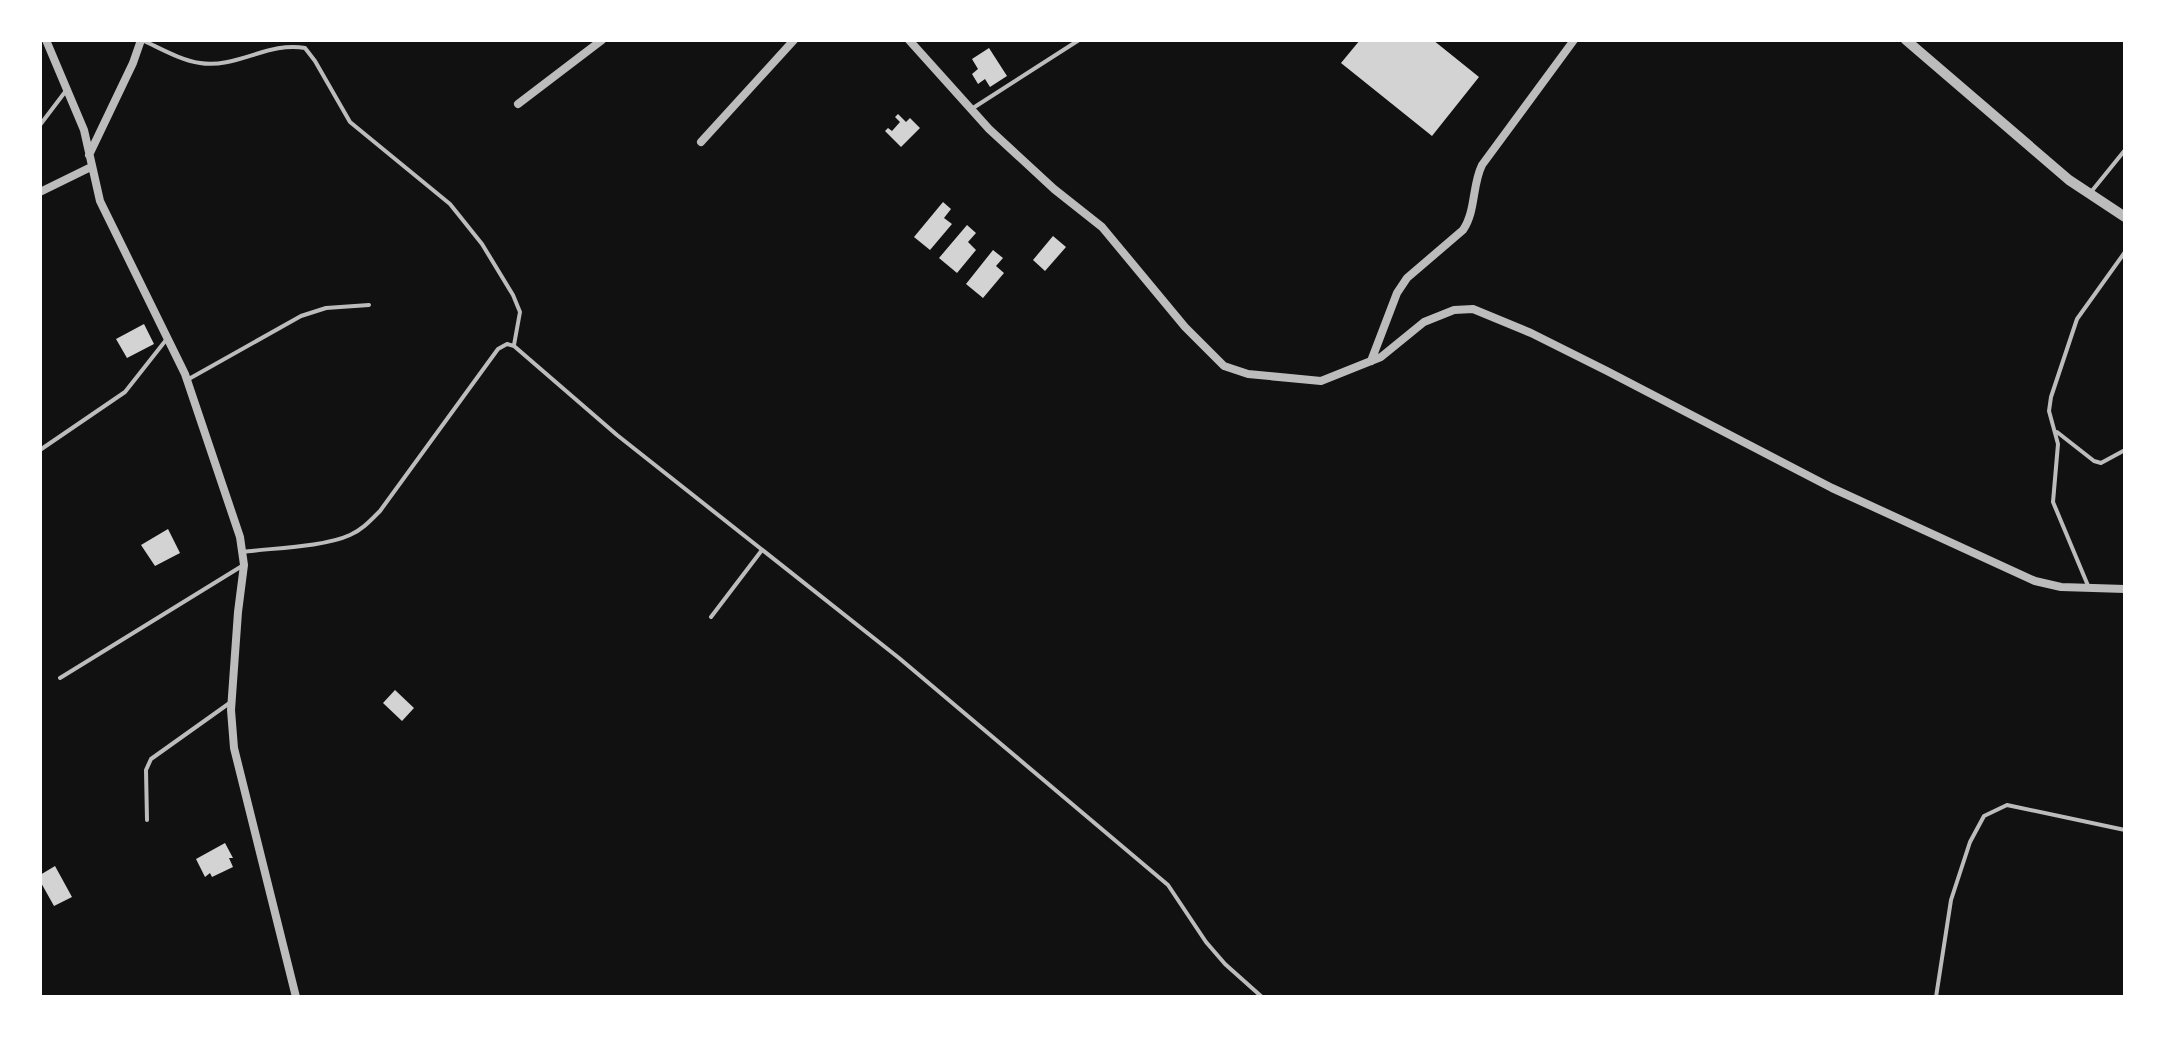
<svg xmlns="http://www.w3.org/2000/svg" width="2165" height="1037" viewBox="0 0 2165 1037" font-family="'IBM Plex Serif',serif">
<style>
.building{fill:#d3d3d3}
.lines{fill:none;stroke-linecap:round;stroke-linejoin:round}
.service{stroke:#bcbcbc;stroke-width:4}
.minor{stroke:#bcbcbc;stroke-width:8}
.tertiary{stroke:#bcbcbc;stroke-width:10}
</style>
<rect width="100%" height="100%" fill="#111"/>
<!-- building -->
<path class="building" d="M1360,40H1433L1479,77L1432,136L1341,63Z
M989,48L1007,76L990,87L985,79L978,84L972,74L978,69L972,59Z
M898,114L906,122L910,118L920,128L901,147L885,131L888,128L892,131L900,122L895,117Z
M943,202L951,209L944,218L952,224L930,250L914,237Z
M967,225L976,233L968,242L976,250L957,273L939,258Z
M1053,236L1066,247L1045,271L1033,260Z
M993,250L1003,258L996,266L1004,273L983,298L966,284Z
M144,324L154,344L127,358L116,339Z
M168,529L180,553L155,566L141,545Z
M395,690L414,708L402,721L383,703Z
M225,843L233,858H229L233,867L212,877L210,873L205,877L196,859Z
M55,866L72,897L54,906L40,881V875Z"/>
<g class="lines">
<!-- service -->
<path class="service" d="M142,40C160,48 180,60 200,63C236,69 269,41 305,48L315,61L350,122L450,204L482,244L513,295L520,312L514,345
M973,108L1079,40
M40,125L65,92
M2091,192L2125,150
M187,380L301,316L326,308L369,305
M2057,432L2094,461L2101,463L2125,450
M40,450L125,392L166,340
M242,552C272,548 324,547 350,535C362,530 371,520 380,511L498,349L507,344L514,346L617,435L899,658L1168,885L1206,942L1225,964L1262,997
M2089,588L2053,502L2058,444L2049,411L2051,397L2077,319L2125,252
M711,617L762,550
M60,678L242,566
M147,820L146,770L151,759L231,702
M1936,997L1951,900L1970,842L1984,816L2007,805L2125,830
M2124,997L2125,996"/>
<!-- minor -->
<path class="minor" d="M46,40L84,130L100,201L185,374L240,537L244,565L238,612L231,710L234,748L296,997
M909,40L989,129L1054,189L1102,227L1185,327L1224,366L1248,374L1321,381L1381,357L1424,322L1454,310L1473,309L1531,333L1607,371L1832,488L2035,581L2061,587L2125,589
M518,104L602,40
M701,142L794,40
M89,155L133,63L141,40
M40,192L91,167
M1371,361L1397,293L1407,278L1463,230C1476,211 1472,185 1482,165L1574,40"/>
<!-- tertiary -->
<path class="tertiary" d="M1906,40L2069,180L2125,217"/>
</g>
<!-- border -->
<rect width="2165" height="1037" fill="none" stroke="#ffffff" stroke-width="84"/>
</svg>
